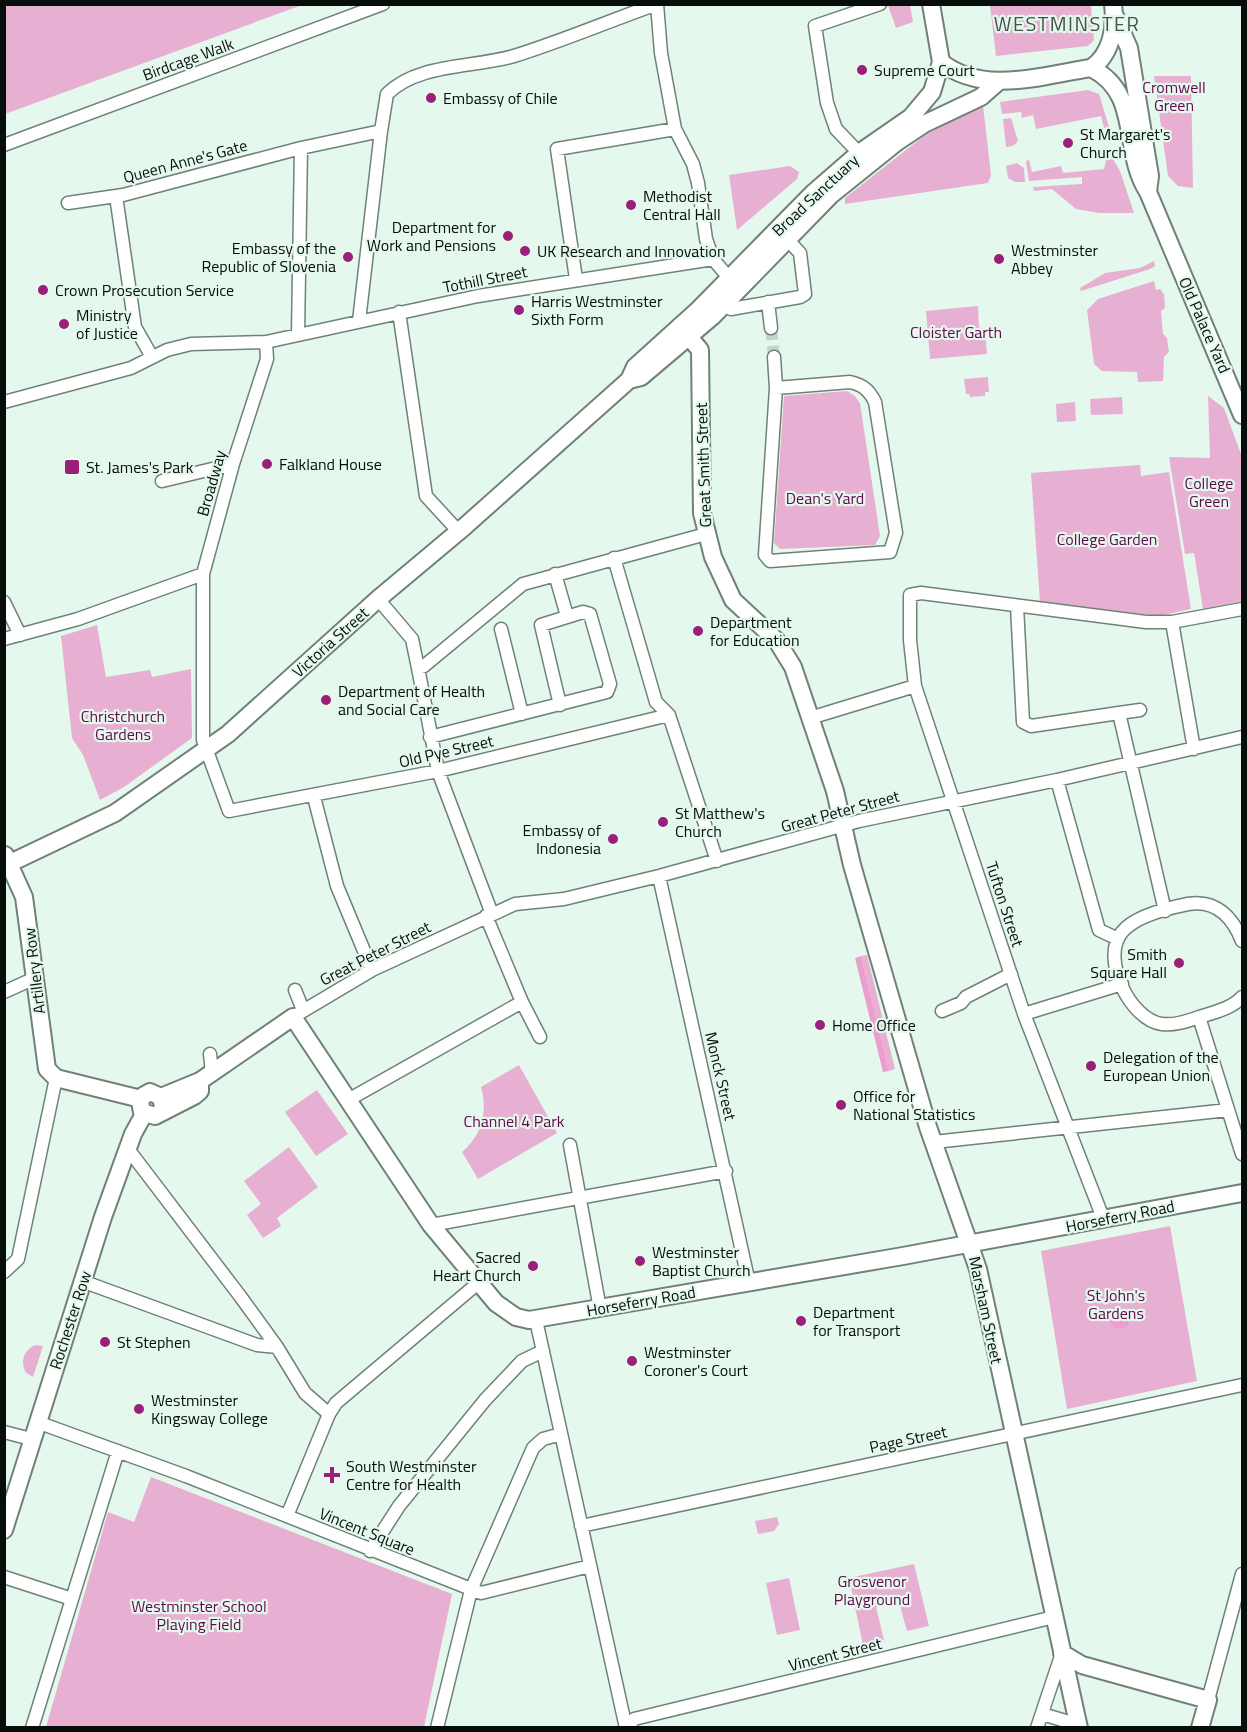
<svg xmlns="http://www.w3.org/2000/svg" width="1247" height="1732" viewBox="0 0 1247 1732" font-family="'Titillium Web',sans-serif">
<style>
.green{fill:#e7b0d2}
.water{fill:#eb9ecf}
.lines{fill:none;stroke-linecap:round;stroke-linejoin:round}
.minor-tunnel{stroke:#c4d5cb;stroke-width:12;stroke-dasharray:12 6;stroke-linecap:butt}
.minor-casing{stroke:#708178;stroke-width:15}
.major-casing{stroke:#708178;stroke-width:20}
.minor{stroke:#fff;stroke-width:12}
.major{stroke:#fff;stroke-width:16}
.poi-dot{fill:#991f79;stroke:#e5f8ed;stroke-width:2}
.labels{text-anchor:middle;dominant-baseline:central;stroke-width:4.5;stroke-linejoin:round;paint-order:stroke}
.street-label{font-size:16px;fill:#070d0a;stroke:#e5f8ed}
.poi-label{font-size:16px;fill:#070d0a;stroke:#e5f8ed;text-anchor:start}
.park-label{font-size:16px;fill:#63084d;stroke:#e5f8ed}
.quarter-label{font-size:20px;letter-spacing:1.5px;fill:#43534a;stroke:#e5f8ed}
</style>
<rect width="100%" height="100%" fill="#e5f8ed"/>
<!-- green -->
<path class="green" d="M5,4H302V5L5,114Z
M888,5H910L913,22L896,28Z
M990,5H1091L1094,40L1088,46L996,56Z
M1154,76H1191L1193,188L1178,186L1168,176Z
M1088,90L1099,94L1109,127L1104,128L1101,116L1036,129L1033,115L1022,118L1021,112L1002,114L1000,102Z
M983,105L991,175L988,183L845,204V198L925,135Z
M1011,118L1018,141L1013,146L1006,147L1003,119Z
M1113,159L1120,171L1134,213H1099L1076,209L1052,189L1034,191L1033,187L1082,184V177L1029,181L1026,161L1029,160L1032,172L1061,166L1063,173L1104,169L1106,160Z
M1017,163L1024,168L1025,182H1015L1008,178L1006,166Z
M790,166L799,172L797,179L737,230L729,175Z
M1154,261L1155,266L1150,269L1081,291L1080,288L1105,273L1140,268Z
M1154,281L1156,290L1160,289L1164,294L1165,308L1161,311L1163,334L1167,338L1169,352L1164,357L1163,381L1138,382L1137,372L1102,371L1094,364L1087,310L1098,299Z
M978,306L979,327L985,330L987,354L930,359L926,311Z
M988,377L989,392H985V396L970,397L969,394H966L964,379Z
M847,391L855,396L860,403L880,536L875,545L780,549L774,543L784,396Z
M1208,396L1224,408L1242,457V601L1203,609L1194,553L1185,554L1169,457L1210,458Z
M1122,397L1123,414L1091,415L1090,399Z
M1075,402L1076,421L1057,422L1056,404Z
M1140,465L1141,476L1169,472L1191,609L1159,616L1040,602L1031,473Z
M97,625L106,677L150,670L152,677L191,669L192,738L124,787L100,800L83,755L72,738L61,636Z
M867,955L895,1069L889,1071L861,956Z
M519,1065L557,1133L478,1179L462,1152C482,1135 488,1112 481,1087Z
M317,1090L348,1134L316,1156L285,1112Z
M289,1147L318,1187L277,1218L281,1226L263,1238L247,1215L261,1204L244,1181Z
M1170,1226L1197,1381L1067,1409L1041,1251Z
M35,1345L43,1346L33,1377L26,1373C20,1361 23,1351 35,1345Z
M151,1477L452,1594L424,1727H46L108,1512L134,1522Z
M777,1517L779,1524L774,1531L758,1534L755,1521Z
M914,1564L929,1626L907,1631L899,1602L876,1607L884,1640L863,1645L849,1578Z
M789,1578L800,1630L777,1635L766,1583Z"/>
<!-- water -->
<path class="water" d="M861,956L889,1071L883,1072L855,958Z
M1110 1319a10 10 0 1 1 20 0a10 10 0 1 1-20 0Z"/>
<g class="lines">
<!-- minor-tunnel -->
<path class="minor-tunnel" d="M771,328L774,357"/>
<!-- minor casing -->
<g class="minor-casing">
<path id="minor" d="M657,4L661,53L675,129L693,164L698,183L706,239L713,259L734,284
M4,145L383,4
M859,153L836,129L827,103L815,26L880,4
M116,196L135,327L152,357
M68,203L123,195L301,148L381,131L387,94C418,63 474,68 514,56C562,41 609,21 657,4
M576,279L557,149L675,129
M768,302L771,328
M724,304L731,309L800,297L805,294L800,253L787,239
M399,312L426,496L459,532
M359,321L381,131
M298,335L301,148
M266,342L267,359L233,464L203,574V740L229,811L438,771L669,715
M774,357L776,388L765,555L770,561L890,552L896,533L875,402C869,390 863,385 850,382L776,388
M4,402L131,368L167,350L191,344L266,342L478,296L713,259
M162,481L233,464
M614,558L656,702L669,715L717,861
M555,574L567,616
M378,599L412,639L418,668L424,666L523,584L706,534
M4,602L20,635
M1017,606L1023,722L1031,726L1119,713L1165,911
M1172,622L1194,749
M501,629L522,714
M4,639L78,619L203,574
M418,668L438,771L492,914
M1119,713L1140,710
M810,718L915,686
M430,737L607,692L610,684L590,614L583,612L541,625L560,705
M1057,780L1099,930L1118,939
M314,797L337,886L372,970
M659,876L749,1283
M1242,941C1233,918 1216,899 1188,904C1168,908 1135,916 1122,932C1100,958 1130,1020 1162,1024C1177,1026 1192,1019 1206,1015C1219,1011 1233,1007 1242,997
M295,990L303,1010
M4,992L35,978
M522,1002L540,1037
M942,1011L961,1003L966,997L1011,974
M1024,1014L1122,984
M293,1017L372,970L515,904L564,899L659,876L859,821L1057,780L1242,737
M1199,1017L1242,1154
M210,1054L212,1073
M348,1100L522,1002L486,916
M934,1142L1228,1110
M570,1145L600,1309
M128,1149L240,1296L277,1347L305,1393L329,1414
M1103,1218L1024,1014L915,686L910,640V595L921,593L1146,622H1172L1242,609
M431,1225L726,1171
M4,1272L18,1259L56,1078
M82,1281L257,1345L277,1347
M536,1320L626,1728
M37,1422L186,1476L481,1593L590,1566
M4,1432L31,1439
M287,1516L329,1414L336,1403L477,1284
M581,1526L1242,1385
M370,1551L399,1506L485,1400L522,1361L543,1351
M4,1577L72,1599
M1208,1700L1242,1574
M1042,1714L1079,1725
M32,1728L118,1451
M437,1728L471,1590L533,1448L543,1439L561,1434
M627,1728L634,1719L1054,1617
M1037,1728L1062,1653"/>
</g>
<!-- major casing -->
<g class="major-casing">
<path id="major" d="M931,4L941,62C984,96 1042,75 1091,68C1111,55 1116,28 1113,4
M1114,14L1129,48L1150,176L1148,192
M1091,68C1142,93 1121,151 1148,192L1242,415
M680,326L700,350L702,513L713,557L733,600L777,641L793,667L835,791L852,865L928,1127L978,1269L1079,1728
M629,380L641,377L713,316L831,195L897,142L924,124L981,97L998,82
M5,855L24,897L47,1069L56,1078L141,1099
M4,866L115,813L228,734L378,599L464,527L629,380L635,367L697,311L813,193L859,153L911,117L932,92L941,62
M161,1097L200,1081L293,1017L431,1225L496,1303L516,1317L529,1320L903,1256L1242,1193
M161,1112L163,1106L161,1097L150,1092L143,1096L140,1102L142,1112L155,1116L194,1096L200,1091V1081
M4,1530L103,1217L133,1134L144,1114
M1062,1653L1082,1665L1208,1700L1200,1728"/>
</g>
<!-- minor -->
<use href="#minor" class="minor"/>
<!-- major -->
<use href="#major" class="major"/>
</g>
<!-- markers -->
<g class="poi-dot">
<circle cx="862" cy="70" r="6"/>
<circle cx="431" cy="98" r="6"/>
<circle cx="1068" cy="143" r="6"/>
<circle cx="631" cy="205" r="6"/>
<circle cx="508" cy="236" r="6"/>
<circle cx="525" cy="251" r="6"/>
<circle cx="348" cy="257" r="6"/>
<circle cx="999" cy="259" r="6"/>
<circle cx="43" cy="290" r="6"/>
<circle cx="519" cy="310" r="6"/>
<circle cx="64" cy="324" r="6"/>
<circle cx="267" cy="464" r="6"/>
<rect x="64" y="459" width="16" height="16" rx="3"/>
<circle cx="698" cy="631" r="6"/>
<circle cx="326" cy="700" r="6"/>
<circle cx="663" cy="822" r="6"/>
<circle cx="613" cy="839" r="6"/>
<circle cx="1179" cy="963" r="6"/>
<circle cx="820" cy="1025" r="6"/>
<circle cx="1091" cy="1066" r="6"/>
<circle cx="841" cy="1105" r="6"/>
<circle cx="640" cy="1261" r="6"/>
<circle cx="533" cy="1266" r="6"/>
<circle cx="801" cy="1321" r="6"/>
<circle cx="105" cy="1342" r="6"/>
<circle cx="632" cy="1361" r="6"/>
<circle cx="139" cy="1409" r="6"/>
<path d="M329 1466h6v6h6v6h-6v6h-6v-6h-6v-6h6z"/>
</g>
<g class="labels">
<!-- street labels -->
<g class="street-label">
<text transform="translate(188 59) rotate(-20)">Birdcage Walk</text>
<text transform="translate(185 161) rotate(-15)">Queen Anne's Gate</text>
<text transform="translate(815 195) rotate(-43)">Broad Sanctuary</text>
<text transform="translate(485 279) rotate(-11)">Tothill Street</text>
<text transform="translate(1205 325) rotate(66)">Old Palace Yard</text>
<text transform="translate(703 465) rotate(-92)">Great Smith Street</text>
<text transform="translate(211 483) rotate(-74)">Broadway</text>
<text transform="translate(330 642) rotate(-42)">Victoria Street</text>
<text transform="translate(446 751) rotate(-13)">Old Pye Street</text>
<text transform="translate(840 811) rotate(-15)">Great Peter Street</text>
<text transform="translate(1005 904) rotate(72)">Tufton Street</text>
<text transform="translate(375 953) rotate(-27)">Great Peter Street</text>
<text transform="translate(34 971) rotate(-97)">Artillery Row</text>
<text transform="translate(721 1076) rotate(77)">Monck Street</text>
<text transform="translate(1120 1216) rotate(-11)">Horseferry Road</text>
<text transform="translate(641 1301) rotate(-10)">Horseferry Road</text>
<text transform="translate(986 1310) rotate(78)">Marsham Street</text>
<text transform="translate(70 1320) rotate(-72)">Rochester Row</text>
<text transform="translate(908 1439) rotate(-12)">Page Street</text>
<text transform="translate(367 1531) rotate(22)">Vincent Square</text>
<text transform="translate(835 1654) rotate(-14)">Vincent Street</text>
</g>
<!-- poi labels -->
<g class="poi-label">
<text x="874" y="70">Supreme Court</text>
<text x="443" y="98">Embassy of Chile</text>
<text x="1080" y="134">St Margaret's<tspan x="1080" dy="18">Church</tspan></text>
<text x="643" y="196">Methodist<tspan x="643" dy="18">Central Hall</tspan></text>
<text x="496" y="227" text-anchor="end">Department for<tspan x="496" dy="18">Work and Pensions</tspan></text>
<text x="336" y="248" text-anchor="end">Embassy of the<tspan x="336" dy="18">Republic of Slovenia</tspan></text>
<text x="1011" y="250">Westminster<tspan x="1011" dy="18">Abbey</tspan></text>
<text x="537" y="251">UK Research and Innovation</text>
<text x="55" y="290">Crown Prosecution Service</text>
<text x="531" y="301">Harris Westminster<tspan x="531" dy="18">Sixth Form</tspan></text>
<text x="76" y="315">Ministry<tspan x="76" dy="18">of Justice</tspan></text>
<text x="279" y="464">Falkland House</text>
<text x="86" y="467">St. James's Park</text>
<text x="710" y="622">Department<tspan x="710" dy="18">for Education</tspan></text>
<text x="338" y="691">Department of Health<tspan x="338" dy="18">and Social Care</tspan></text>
<text x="675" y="813">St Matthew's<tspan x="675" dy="18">Church</tspan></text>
<text x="601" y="830" text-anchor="end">Embassy of<tspan x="601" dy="18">Indonesia</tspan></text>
<text x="1167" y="954" text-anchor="end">Smith<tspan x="1167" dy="18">Square Hall</tspan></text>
<text x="832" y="1025">Home Office</text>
<text x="1103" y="1057">Delegation of the<tspan x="1103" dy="18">European Union</tspan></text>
<text x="853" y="1096">Office for<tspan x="853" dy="18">National Statistics</tspan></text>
<text x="652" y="1252">Westminster<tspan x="652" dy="18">Baptist Church</tspan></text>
<text x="521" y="1257" text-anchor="end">Sacred<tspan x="521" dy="18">Heart Church</tspan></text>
<text x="813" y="1312">Department<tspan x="813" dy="18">for Transport</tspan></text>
<text x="117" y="1342">St Stephen</text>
<text x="644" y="1352">Westminster<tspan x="644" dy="18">Coroner's Court</tspan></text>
<text x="151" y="1400">Westminster<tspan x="151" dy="18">Kingsway College</tspan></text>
<text x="346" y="1466">South Westminster<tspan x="346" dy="18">Centre for Health</tspan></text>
</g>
<!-- park labels -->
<g class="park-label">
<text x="1174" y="87">Cromwell<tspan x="1174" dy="18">Green</tspan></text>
<text x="956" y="332">Cloister Garth</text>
<text x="1209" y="483">College<tspan x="1209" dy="18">Green</tspan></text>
<text x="825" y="498">Dean's Yard</text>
<text x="1107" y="539">College Garden</text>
<text x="123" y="716">Christchurch<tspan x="123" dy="18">Gardens</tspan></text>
<text x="514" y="1121">Channel 4 Park</text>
<text x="1116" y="1295">St John's<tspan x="1116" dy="18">Gardens</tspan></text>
<text x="872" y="1581">Grosvenor<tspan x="872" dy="18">Playground</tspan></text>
<text x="199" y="1606">Westminster School<tspan x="199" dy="18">Playing Field</tspan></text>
</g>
<!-- quarter labels -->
<g class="quarter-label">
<text x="1067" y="23">WESTMINSTER</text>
</g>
</g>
<!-- border -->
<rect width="1247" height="1732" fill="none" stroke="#070d0a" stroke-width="12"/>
</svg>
